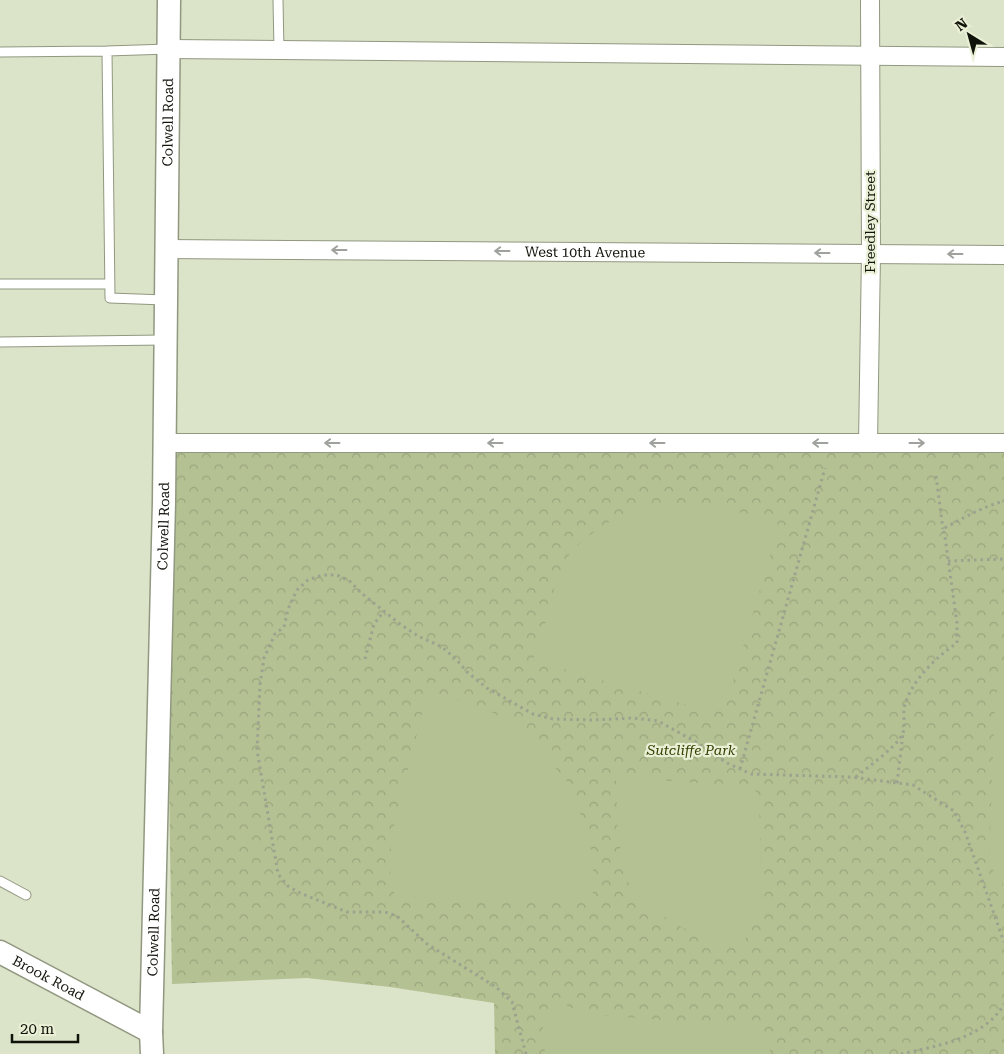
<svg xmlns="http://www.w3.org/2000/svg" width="1004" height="1054" viewBox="0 0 1004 1054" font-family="'Roboto Serif',serif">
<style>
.park{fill:url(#park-crowns)}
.pitch{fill:#b4c193}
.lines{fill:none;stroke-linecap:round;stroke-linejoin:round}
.service-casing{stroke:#919880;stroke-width:11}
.minor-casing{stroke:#919880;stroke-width:20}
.tertiary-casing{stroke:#919880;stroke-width:25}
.path{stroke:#9ba28d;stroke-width:3;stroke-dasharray:2.5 4;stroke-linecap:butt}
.service{stroke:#fff;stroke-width:9}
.minor{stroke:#fff;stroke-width:18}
.tertiary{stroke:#fff;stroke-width:22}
.oneway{stroke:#9fa19d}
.labels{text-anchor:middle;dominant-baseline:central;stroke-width:4.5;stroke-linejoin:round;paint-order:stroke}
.street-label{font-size:14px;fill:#10130a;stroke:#e9f0d6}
.park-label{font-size:14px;font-style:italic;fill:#343f00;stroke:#e9f0d6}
</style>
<defs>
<pattern id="park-crowns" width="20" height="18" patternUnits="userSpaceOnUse" patternTransform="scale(1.25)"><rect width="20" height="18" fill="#b4c193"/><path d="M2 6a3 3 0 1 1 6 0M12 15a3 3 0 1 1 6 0" fill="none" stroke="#9aa57d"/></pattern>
</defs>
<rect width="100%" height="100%" fill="#dbe3c9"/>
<!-- park -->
<path class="park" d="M164,443L1004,447V1054H495L494,1003L390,987L307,978L172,984Z"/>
<!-- pitch -->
<path class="pitch" d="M672,503L714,507L753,515L779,525L726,705L714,713L533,660C537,649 541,638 544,627C551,605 554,579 567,558C578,539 627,508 649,504C656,503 664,503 672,503Z
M1004,679V886L989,864L995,700L1000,680Z
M427,694L464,702L494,713L528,735L573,789L593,857V903L396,896L390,886L391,838Z
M616,777L752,787L759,795L762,918L756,919L747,928L745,946H732L699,937L649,908L628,882L618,839Z
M557,1004L566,1005L585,1014L753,1027C771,1032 770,1038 770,1054H545L542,1017Z"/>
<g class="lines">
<!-- service casing -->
<g class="service-casing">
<path id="service" d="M278,0L279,50
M0,52L107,51
M0,284H110
M165,300L110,298L107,51L169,49
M0,342L165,340
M0,881L26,895"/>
</g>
<!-- minor casing -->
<g class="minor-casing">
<g id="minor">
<path d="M169,49L1004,57"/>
<path id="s1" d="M166,249L1004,255"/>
<path d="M164,443H1004"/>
<path d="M868,443L871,254L870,0"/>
</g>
</g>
<!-- tertiary casing -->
<g class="tertiary-casing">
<g id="tertiary">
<path id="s2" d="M0,952L151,1032"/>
<path id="s3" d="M152,1054L151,1032L164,502L169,0"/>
</g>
</g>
<!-- path -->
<path class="path" d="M936,476L943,529
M948,561L1004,559
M365,659L374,624L384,611
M740,769L825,468
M856,777C869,766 894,749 902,735C906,728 903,717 904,708C910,682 936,657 957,643V623L945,537L943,529C963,518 982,507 1004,501
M897,783L903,734
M526,1054L512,1002L496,987L427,944L397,916L385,912H347L300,893L288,886L278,874L257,750L260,685L264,658L275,634L284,627L288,609L297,590L308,580L322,575H337L351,582L360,592L400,624L418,636L442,647L456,659L467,672L487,688L533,714L553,719L591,720L633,718L658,721L696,742L727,763L751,774L851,777L913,785L954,811L965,832L1004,942
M901,1054C936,1046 984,1039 1004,1004"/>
<!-- service -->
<use href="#service" class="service"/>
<!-- minor -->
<use href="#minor" class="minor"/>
<!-- tertiary -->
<use href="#tertiary" class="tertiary"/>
</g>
<!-- one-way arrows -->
<defs><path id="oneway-shaft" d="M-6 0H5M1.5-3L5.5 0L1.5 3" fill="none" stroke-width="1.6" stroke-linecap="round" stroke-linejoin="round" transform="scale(1.25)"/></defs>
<g class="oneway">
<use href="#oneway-shaft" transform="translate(339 250) rotate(-180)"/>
<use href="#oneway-shaft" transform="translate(502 251) rotate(-180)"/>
<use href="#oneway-shaft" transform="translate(822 253) rotate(-180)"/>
<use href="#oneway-shaft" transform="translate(955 254) rotate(-180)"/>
<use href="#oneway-shaft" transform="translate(332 443) rotate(-180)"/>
<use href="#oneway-shaft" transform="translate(495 443) rotate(-180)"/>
<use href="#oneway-shaft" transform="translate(657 443) rotate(-180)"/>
<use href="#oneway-shaft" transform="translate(820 443) rotate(-180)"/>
<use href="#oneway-shaft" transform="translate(917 443)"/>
</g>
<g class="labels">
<!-- street labels -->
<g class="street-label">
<text stroke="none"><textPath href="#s3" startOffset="932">Colwell Road</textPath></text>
<text transform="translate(870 222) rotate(-90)">Freedley Street</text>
<text stroke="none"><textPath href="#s1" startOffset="419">West 10th Avenue</textPath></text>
<text stroke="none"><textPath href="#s3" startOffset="528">Colwell Road</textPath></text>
<text stroke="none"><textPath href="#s3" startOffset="122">Colwell Road</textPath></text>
<text stroke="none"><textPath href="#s2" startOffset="55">Brook Road</textPath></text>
</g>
<!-- park labels -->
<g class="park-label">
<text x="691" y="750">Sutcliffe Park</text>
</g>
</g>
<!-- north arrow -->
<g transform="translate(969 35) rotate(323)" stroke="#e9f0d6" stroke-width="4" paint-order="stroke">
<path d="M0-4L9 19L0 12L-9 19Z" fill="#10130a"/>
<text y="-8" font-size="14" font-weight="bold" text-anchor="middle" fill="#10130a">N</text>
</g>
<!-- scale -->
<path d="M12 1034v8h66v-8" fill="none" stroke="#10130a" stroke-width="2.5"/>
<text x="20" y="1034" font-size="15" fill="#10130a" stroke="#e9f0d6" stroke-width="4" paint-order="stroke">20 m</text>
</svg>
